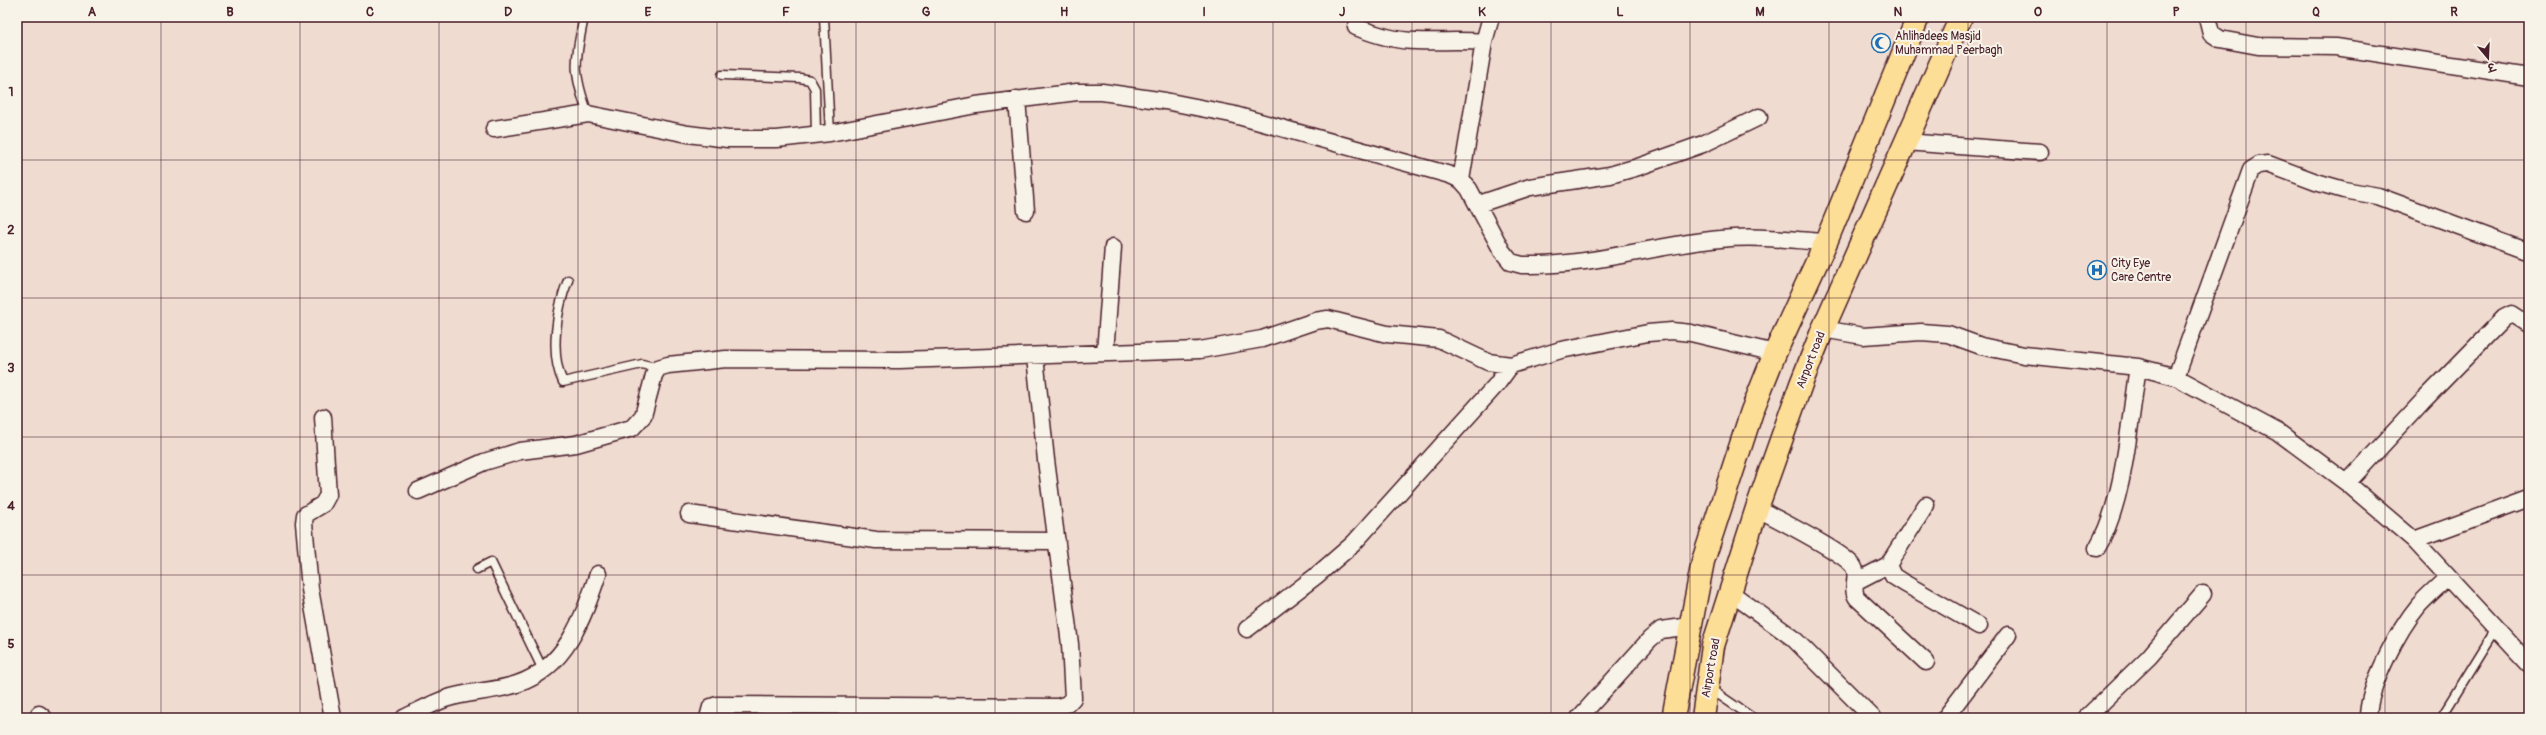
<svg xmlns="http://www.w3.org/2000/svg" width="2546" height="735" viewBox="0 0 2546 735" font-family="Pangolin,'Playpen Sans Deva',sans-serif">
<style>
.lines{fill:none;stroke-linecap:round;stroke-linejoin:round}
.service-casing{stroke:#4a1f2b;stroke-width:11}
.minor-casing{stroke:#4a1f2b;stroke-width:19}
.primary-casing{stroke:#4a1f2b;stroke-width:25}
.service{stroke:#f7f3e8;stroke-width:8}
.minor{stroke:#f7f3e8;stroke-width:16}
.primary{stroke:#fdde96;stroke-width:22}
.grid{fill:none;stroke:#4a1f2b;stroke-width:1;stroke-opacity:0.55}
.labels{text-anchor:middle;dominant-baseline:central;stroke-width:4;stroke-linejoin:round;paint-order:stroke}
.poi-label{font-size:12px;fill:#4a1f2b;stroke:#f7f3e8;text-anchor:start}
.street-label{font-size:12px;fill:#4a1f2b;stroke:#f7f3e8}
.neatline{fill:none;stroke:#4a1f2b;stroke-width:1.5}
.grid-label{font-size:13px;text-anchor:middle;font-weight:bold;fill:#4a1f2b}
</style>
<rect width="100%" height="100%" fill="#efdbd0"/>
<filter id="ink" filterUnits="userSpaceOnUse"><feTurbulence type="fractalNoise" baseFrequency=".025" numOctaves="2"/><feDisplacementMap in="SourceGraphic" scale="8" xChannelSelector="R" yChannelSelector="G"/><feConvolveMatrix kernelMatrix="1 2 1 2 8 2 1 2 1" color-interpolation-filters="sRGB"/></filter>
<g filter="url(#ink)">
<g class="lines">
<!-- service casing -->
<g class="service-casing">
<path id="service" d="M584,17C575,62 572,70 588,114
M824,17L830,133
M722,75L800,78L810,80L815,89L816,135
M568,280C557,308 549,354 563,382L642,364L658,368
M477,569L491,562L543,670
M1709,688L1753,718
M2441,718L2496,629"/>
</g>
<!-- minor casing -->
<g class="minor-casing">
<path id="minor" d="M2207,17L2211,33L2220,39L2258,46L2336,47L2529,77
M1356,27C1376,35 1395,41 1416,41C1439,42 1461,40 1484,42
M1017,99L1026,211
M494,129L588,114L688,134L728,139H777L830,133L976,105L1077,92H1102L1165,101L1231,114L1450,175L1461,180L1469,189L1502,251L1511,262L1522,265C1588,267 1654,245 1720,239C1755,235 1791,240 1826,242
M1905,142L2040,152
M1461,180L1484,42L1491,17
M1479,204L1530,187L1610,175L1638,167L1703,144L1759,117
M1823,329L1863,336L1921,332L1948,334L1981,346L2024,355L2138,367L2176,377L2278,432L2347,483L2414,540L2529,664
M1105,353L1113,247
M2176,377L2251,170L2259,165L2268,164L2316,182L2344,190L2378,196L2529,252
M323,417L328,495L323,504L305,515L304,523L310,589L333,718
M2347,483L2422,402L2504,318L2512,314L2529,325
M418,491L484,462L504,456L520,451L576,444L632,428L643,416L654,375L658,368L668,365L726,359L900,360L1200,350L1262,339L1315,321L1328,319L1387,334L1439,339L1488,362L1511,365L1561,350L1648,333L1672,331L1691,333L1775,353
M1757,508C1776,519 1842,551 1853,566C1860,576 1850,588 1857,598L1926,662
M689,514L876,540L1057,541
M2414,540L2529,498
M2097,548C2125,501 2129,422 2138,367
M1888,565L1893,576L1904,583L1979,626
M1855,582L1888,565L1926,505
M1731,593L1793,638L1873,718
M1247,629L1316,576L1353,544L1497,384L1511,365
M39,714L44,718
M404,718C417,712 431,704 445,699C468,691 494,692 517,684C566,668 583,618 598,574
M708,718L711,707L717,705L1058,707L1067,704L1073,698L1070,644L1046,460L1035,357
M1579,718L1650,639L1661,630L1691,626
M1945,718L2008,635
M2086,718L2149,657L2203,594
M2368,718C2368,686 2399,629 2419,605C2428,595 2439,586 2448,577"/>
</g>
<!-- primary casing -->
<g class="primary-casing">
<path id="primary" d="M1673,718L1703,561L1752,411L1775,353L1826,242L1918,17
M1703,718L1713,646L1757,508L1801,384L1823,329L1961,17"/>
</g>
<!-- service -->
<use href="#service" class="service"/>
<!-- minor -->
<use href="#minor" class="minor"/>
<!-- primary -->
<use href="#primary" class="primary"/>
</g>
</g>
<!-- grid -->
<path class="grid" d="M161,17V718M300,17V718M439,17V718M578,17V718M717,17V718M856,17V718M995,17V718M1134,17V718M1273,17V718M1412,17V718M1551,17V718M1690,17V718M1829,17V718M1968,17V718M2107,17V718M2246,17V718M2385,17V718M17,160H2529M17,298H2529M17,437H2529M17,575H2529"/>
<!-- icons -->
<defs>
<g id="mosque-ring" transform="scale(1)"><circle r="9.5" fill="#f7f3e8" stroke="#1f6fb2" stroke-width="1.5"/><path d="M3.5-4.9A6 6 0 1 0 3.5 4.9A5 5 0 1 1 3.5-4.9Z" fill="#1f6fb2"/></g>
<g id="hospital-ring" transform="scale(1)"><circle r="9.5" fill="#f7f3e8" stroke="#1f6fb2" stroke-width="1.5"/><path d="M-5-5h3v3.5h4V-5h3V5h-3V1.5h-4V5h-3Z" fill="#1f6fb2"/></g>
</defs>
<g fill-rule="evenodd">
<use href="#mosque-ring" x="1881" y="43"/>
<use href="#hospital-ring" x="2097" y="270"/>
</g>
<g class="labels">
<!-- poi labels -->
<g class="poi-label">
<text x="1895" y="36">Ahlihadees Masjid<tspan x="1895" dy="14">Muhammad Peerbagh</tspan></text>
<text x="2111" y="263">City Eye<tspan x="2111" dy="14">Care Centre</tspan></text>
</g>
<!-- street labels -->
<g class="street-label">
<text transform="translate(1811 360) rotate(-69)">Airport road</text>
<text transform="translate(1711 668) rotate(-80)">Airport road</text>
</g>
</g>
<!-- margin -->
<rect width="2546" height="735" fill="none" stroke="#f7f3e8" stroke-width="44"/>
<!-- north arrow -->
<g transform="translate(2488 58) rotate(161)" stroke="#f7f3e8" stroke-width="3" paint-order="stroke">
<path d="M0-3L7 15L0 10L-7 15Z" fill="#4a1f2b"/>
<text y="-6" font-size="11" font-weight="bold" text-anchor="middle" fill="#4a1f2b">उ</text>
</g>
<rect x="22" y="22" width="2502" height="691" class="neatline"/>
<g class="grid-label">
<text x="92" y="16">A</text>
<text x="230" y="16">B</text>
<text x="370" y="16">C</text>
<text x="508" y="16">D</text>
<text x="648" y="16">E</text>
<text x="786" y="16">F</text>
<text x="926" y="16">G</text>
<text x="1064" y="16">H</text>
<text x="1204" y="16">I</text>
<text x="1342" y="16">J</text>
<text x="1482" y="16">K</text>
<text x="1620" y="16">L</text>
<text x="1760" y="16">M</text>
<text x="1898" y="16">N</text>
<text x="2038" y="16">O</text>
<text x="2176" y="16">P</text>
<text x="2316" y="16">Q</text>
<text x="2454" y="16">R</text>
<text x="11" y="96">1</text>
<text x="11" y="234">2</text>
<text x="11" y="372">3</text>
<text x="11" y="510">4</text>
<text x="11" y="648">5</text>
</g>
</svg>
